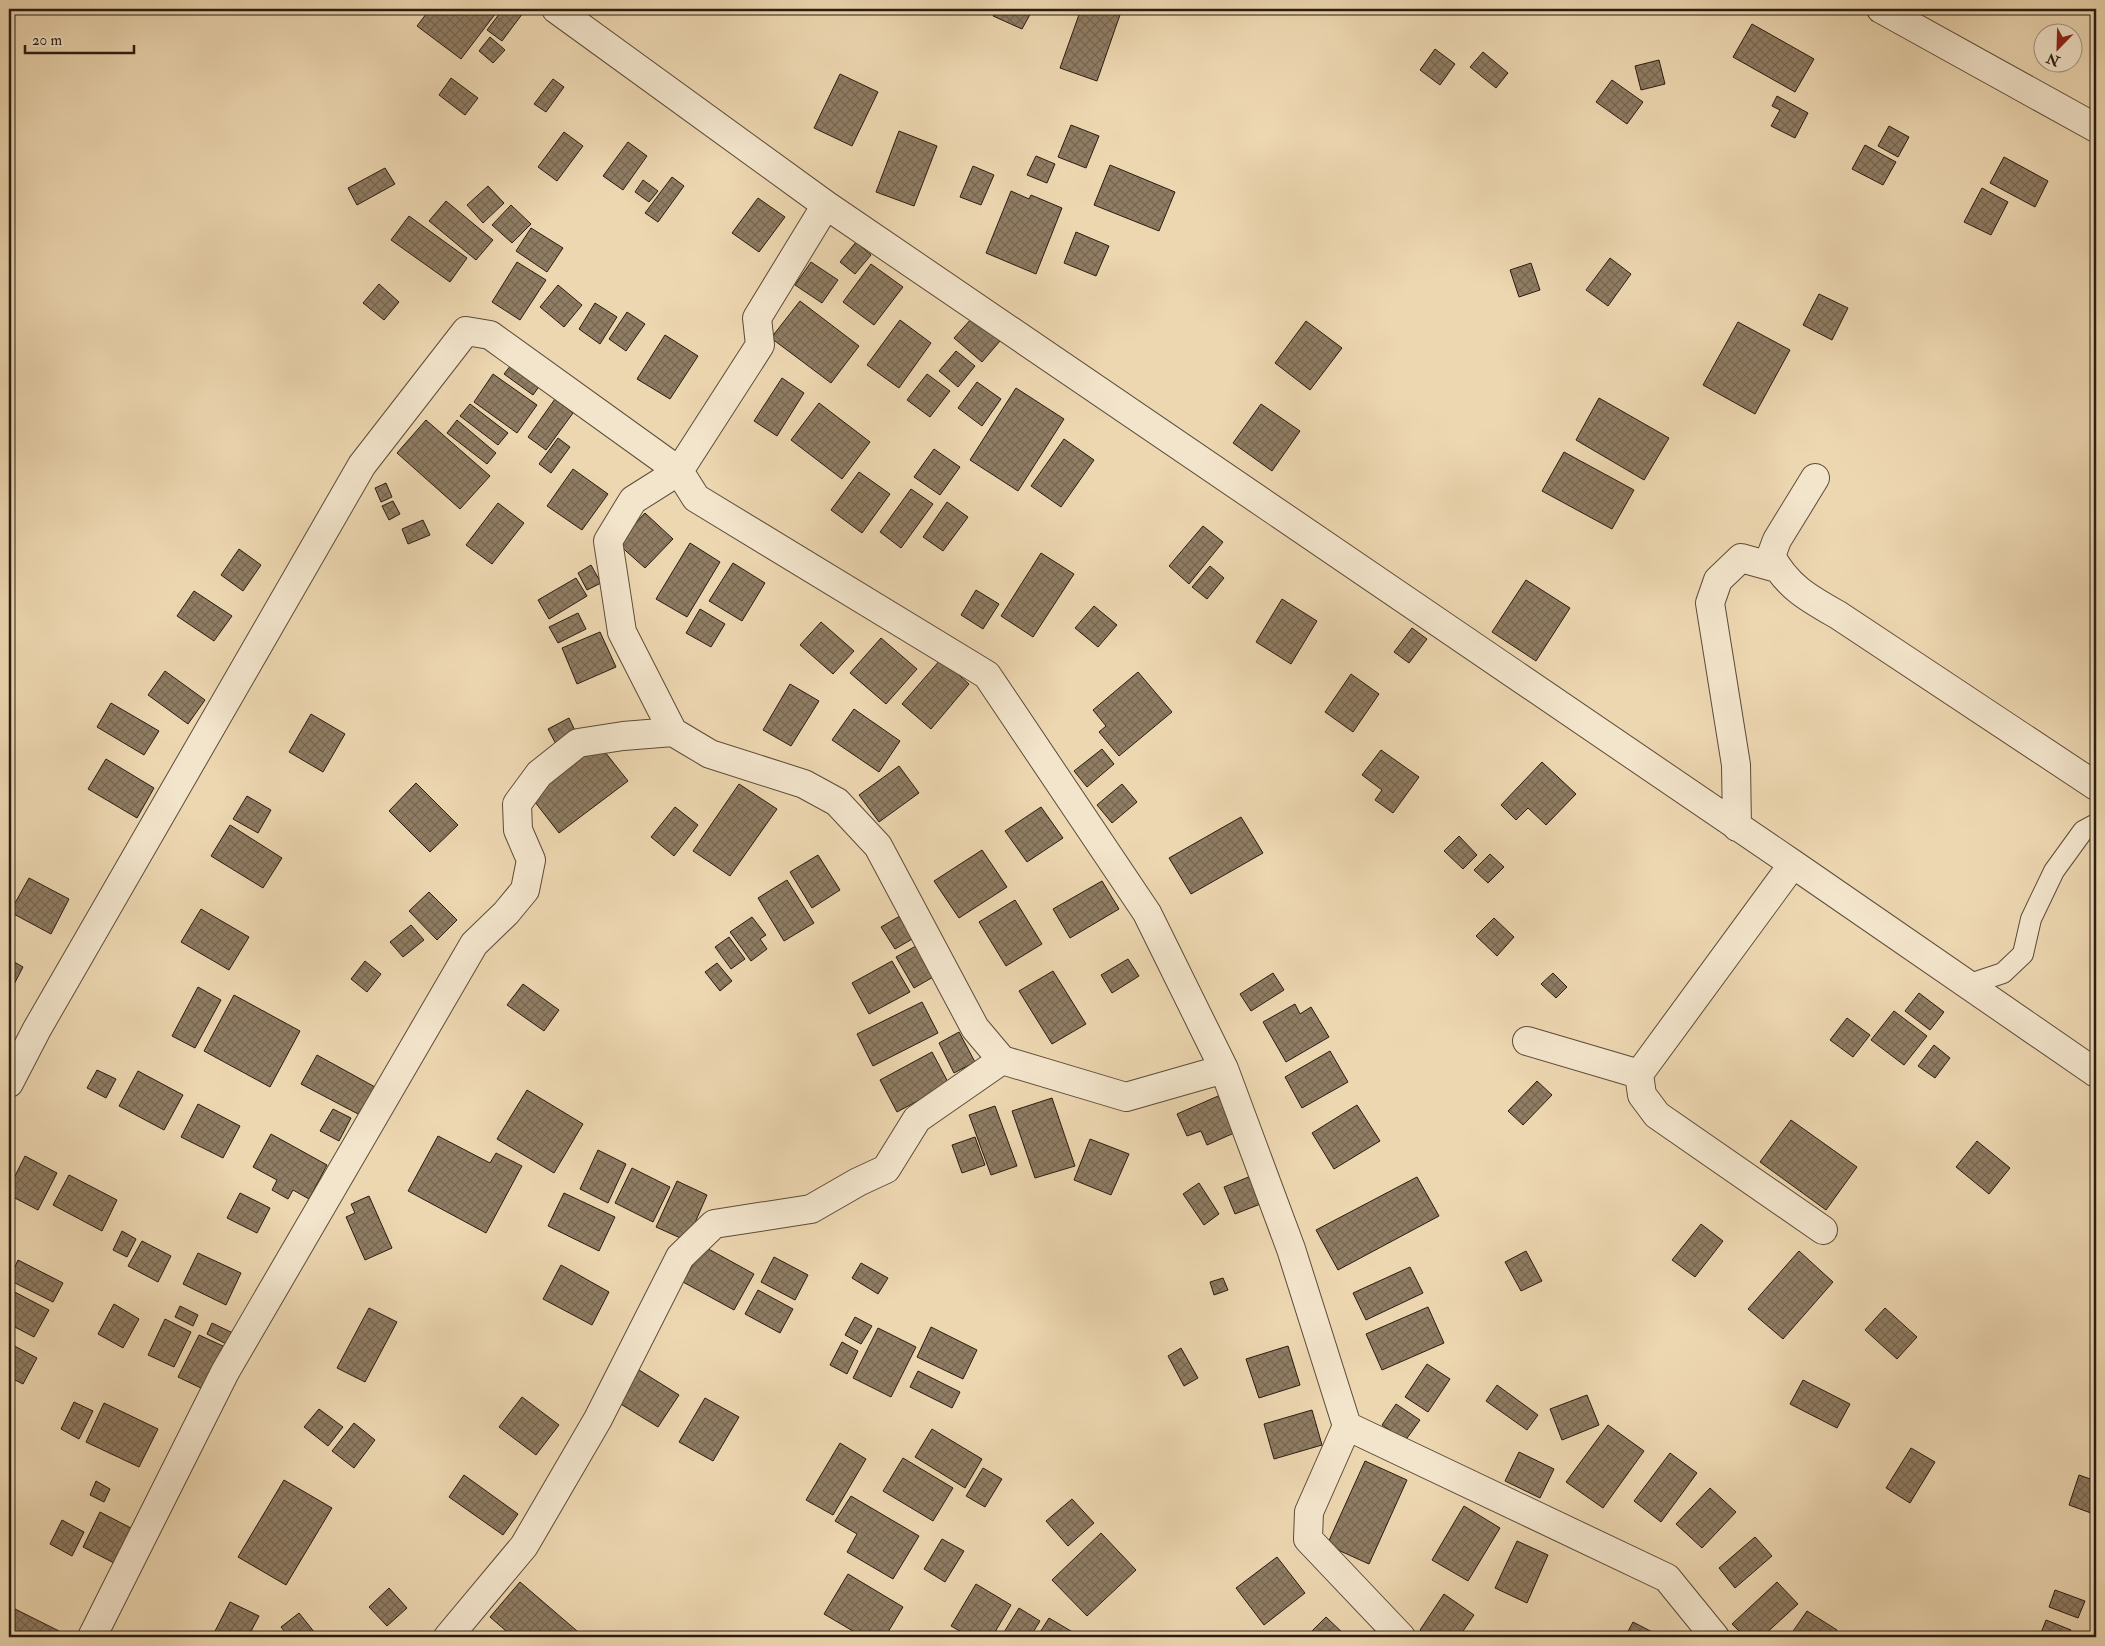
<svg xmlns="http://www.w3.org/2000/svg" width="2105" height="1646" viewBox="0 0 2105 1646" font-family="'IM FELL Double Pica',serif">
<style>
.building{fill:url(#building-cross-hatch);stroke:#2b1c10}
.lines{fill:none;stroke-linecap:round;stroke-linejoin:round}
.lane-casing{stroke:#5c4b38;stroke-width:22}
.street-casing{stroke:#5c4b38;stroke-width:30}
.lane{stroke:#f3e5cc;stroke-width:20}
.street{stroke:#f3e5cc;stroke-width:28}
</style>
<defs>
<pattern id="building-cross-hatch" width="8" height="8" patternUnits="userSpaceOnUse" patternTransform="scale(1.25)"><rect width="8" height="8" fill="#907d64"/><path d="M0 0l8 8M0 8l8-8" fill="none" stroke="#766651"/></pattern>
</defs>
<rect width="100%" height="100%" fill="#edd7b1"/>
<filter id="stains"><feTurbulence type="fractalNoise" baseFrequency=".004" numOctaves="4"/><feColorMatrix values="0 0 0 0 .2 0 0 0 0 .09 0 0 0 0 .02 0 0 0 .5 -.17"/></filter>
<radialGradient id="worn" r=".72"><stop offset=".6" stop-color="#630" stop-opacity="0"/><stop offset="1" stop-color="#630" stop-opacity=".3"/></radialGradient>
<!-- building -->
<path class="building" d="M430,9H499L461,59L417,26Z
M503,9H517L523,13L502,41L487,30Z
M996,9H1033L1022,29L993,16Z
M1081,9H1122L1097,81L1060,68Z
M1752,24L1814,59L1795,92L1733,57Z
M490,37L505,50L493,63L479,51Z
M1435,49L1455,64L1440,85L1420,70Z
M1483,52L1508,73L1496,88L1470,67Z
M1659,60L1665,84L1641,90L1635,66Z
M840,74L878,92L852,146L814,128Z
M451,78L478,98L465,115L439,95Z
M553,79L564,87L546,112L534,104Z
M1612,80L1643,102L1627,124L1596,102Z
M1777,96L1808,113L1795,138L1771,126L1780,110L1772,106Z
M1071,125L1099,136L1086,168L1058,157Z
M1889,126L1909,137L1898,157L1878,146Z
M899,131L937,146L914,206L876,192Z
M564,132L583,146L557,181L538,167Z
M628,142L647,156L623,190L603,176Z
M1865,145L1896,162L1883,185L1852,169Z
M1036,156L1055,164L1047,183L1027,175Z
M2004,157L2048,181L2035,207L1990,183Z
M1110,165L1175,192L1159,231L1094,205Z
M973,166L994,175L981,205L960,197Z
M385,168L395,184L357,205L348,188Z
M672,177L684,186L658,222L645,213Z
M643,180L658,191L649,202L635,192Z
M488,186L504,203L483,223L467,205Z
M1982,188L2008,202L1991,235L1964,222Z
M1011,191L1029,199L1031,195L1062,208L1036,274L986,253Z
M758,198L785,217L759,252L732,233Z
M446,201L493,240L476,260L429,221Z
M511,205L531,224L512,243L492,225Z
M409,216L467,258L450,282L391,240Z
M531,228L563,248L547,272L516,251Z
M1076,232L1109,246L1096,276L1064,263Z
M856,242L871,255L855,274L840,262Z
M1610,258L1631,274L1608,306L1586,290Z
M517,262L546,280L520,320L492,302Z
M811,262L838,280L822,303L795,285Z
M1531,263L1540,290L1519,297L1510,270Z
M871,264L903,287L874,325L843,302Z
M379,284L399,302L384,320L363,303Z
M558,285L582,305L564,327L540,307Z
M1819,294L1848,308L1832,340L1803,325Z
M800,301L859,346L831,383L771,338Z
M595,303L617,317L600,344L579,329Z
M627,312L645,324L626,351L609,339Z
M972,318L1000,341L982,362L954,338Z
M900,320L931,343L899,388L867,365Z
M1306,321L1342,348L1310,390L1275,363Z
M1738,322L1790,350L1755,414L1703,385Z
M665,335L698,356L670,399L637,379Z
M956,351L975,366L958,387L939,371Z
M515,360L543,381L533,395L504,374Z
M493,374L537,405L517,433L474,402Z
M927,374L950,391L930,417L907,400Z
M782,378L804,393L777,436L754,421Z
M977,382L1001,399L982,426L958,408Z
M1016,388L1064,419L1018,491L970,460Z
M1599,398L1669,438L1644,480L1576,440Z
M555,399L573,413L546,450L528,437Z
M819,403L870,442L842,479L791,440Z
M470,404L508,433L498,445L460,416Z
M1261,404L1300,431L1272,471L1233,443Z
M426,420L490,476L460,509L397,453Z
M457,420L496,453L487,464L447,433Z
M558,438L570,447L551,473L539,464Z
M1064,439L1094,460L1061,507L1031,486Z
M934,449L960,467L940,495L914,477Z
M1564,452L1634,490L1612,529L1542,491Z
M573,469L608,494L582,530L547,506Z
M859,472L890,494L862,533L831,510Z
M386,483L392,497L381,502L375,488Z
M911,489L933,504L901,548L880,532Z
M393,501L400,514L389,520L382,506Z
M947,502L968,517L943,551L923,537Z
M498,503L524,523L492,564L466,545Z
M645,513L673,539L645,568L617,543Z
M423,520L430,535L408,544L402,529Z
M1203,526L1223,542L1189,584L1169,566Z
M690,543L720,562L687,617L656,599Z
M239,549L261,565L243,591L221,575Z
M1041,553L1074,574L1033,637L1001,616Z
M733,563L765,583L742,621L709,601Z
M591,565L601,583L587,590L578,573Z
M1210,566L1224,578L1207,599L1192,587Z
M576,578L587,596L549,619L538,600Z
M1526,580L1570,608L1536,661L1492,632Z
M976,590L999,604L983,629L961,615Z
M194,591L232,616L214,641L177,616Z
M1282,599L1317,621L1291,664L1256,642Z
M1094,606L1117,625L1098,647L1075,628Z
M700,609L725,624L711,647L686,633Z
M578,613L586,629L558,643L549,627Z
M821,622L854,651L833,674L800,645Z
M1412,628L1427,639L1409,663L1394,652Z
M600,632L616,667L577,684L562,648Z
M881,638L917,669L886,704L850,673Z
M941,659L969,684L931,729L902,704Z
M165,671L205,700L188,724L148,695Z
M1138,672L1172,712L1119,756L1099,732L1106,726L1093,710Z
M1351,674L1379,694L1353,732L1325,712Z
M790,684L819,701L791,746L763,730Z
M111,703L159,731L144,755L97,727Z
M854,709L900,741L879,772L832,740Z
M311,714L345,734L323,772L289,752Z
M569,718L577,735L557,746L548,729Z
M597,742L628,781L559,833L528,793Z
M1102,749L1114,764L1087,787L1074,771Z
M1381,750L1419,777L1393,813L1375,800L1382,790L1362,775Z
M106,759L154,788L137,818L88,789Z
M1542,762L1576,794L1546,825L1528,808L1516,820L1501,805Z
M899,766L919,793L879,822L859,795Z
M416,783L458,825L430,852L389,811Z
M739,784L777,809L730,876L693,851Z
M1122,784L1137,802L1112,823L1097,805Z
M247,796L271,810L258,833L233,819Z
M675,807L698,825L674,856L651,837Z
M1041,807L1063,838L1027,862L1005,831Z
M1241,817L1263,853L1191,894L1169,858Z
M230,825L282,858L263,888L211,856Z
M1459,836L1477,855L1463,869L1444,851Z
M982,850L1007,887L959,918L934,881Z
M1490,854L1504,867L1488,883L1474,870Z
M818,855L840,890L812,908L790,872Z
M29,878L69,899L51,934L10,912Z
M787,880L814,923L784,941L758,898Z
M1102,881L1119,909L1070,938L1053,909Z
M429,892L457,920L437,940L409,911Z
M1015,900L1042,944L1006,966L979,922Z
M201,909L249,937L229,970L181,942Z
M900,916L914,938L895,949L881,927Z
M752,917L766,935L760,939L767,949L751,961L730,932Z
M1494,918L1514,937L1497,956L1476,936Z
M411,925L424,940L403,957L390,942Z
M729,937L745,959L731,969L715,947Z
M916,946L935,976L914,988L896,957Z
M9,959L23,967L9,994Z
M1128,959L1139,976L1112,993L1101,975Z
M365,961L381,974L367,992L351,979Z
M892,961L910,992L869,1014L852,983Z
M717,963L732,981L720,991L705,972Z
M1053,971L1086,1024L1052,1044L1019,991Z
M1273,973L1284,990L1251,1011L1240,994Z
M1553,973L1567,987L1556,998L1541,984Z
M523,984L559,1010L544,1031L507,1005Z
M198,987L221,1000L195,1048L172,1036Z
M1919,993L1944,1012L1930,1030L1905,1011Z
M234,995L300,1031L270,1087L204,1051Z
M922,1002L938,1033L873,1066L857,1034Z
M1295,1004L1300,1014L1311,1007L1329,1037L1286,1062L1263,1022Z
M1894,1011L1927,1036L1904,1065L1871,1040Z
M1847,1018L1870,1035L1853,1057L1830,1040Z
M959,1032L975,1062L954,1073L939,1043Z
M1934,1045L1950,1058L1935,1078L1918,1066Z
M1330,1051L1348,1082L1302,1108L1285,1077Z
M932,1052L949,1084L897,1112L880,1080Z
M317,1055L375,1087L360,1115L301,1084Z
M97,1070L116,1079L106,1098L87,1088Z
M138,1071L183,1095L164,1130L119,1106Z
M1537,1081L1552,1095L1523,1125L1508,1111Z
M527,1090L583,1124L554,1173L497,1139Z
M1225,1093L1241,1130L1207,1145L1201,1131L1187,1136L1177,1114Z
M1052,1098L1075,1166L1035,1178L1012,1111Z
M198,1104L240,1126L223,1158L181,1137Z
M1357,1105L1380,1141L1334,1169L1312,1133Z
M995,1106L1017,1166L991,1175L969,1115Z
M333,1109L351,1118L339,1141L320,1131Z
M1791,1120L1857,1167L1826,1210L1760,1162Z
M271,1134L327,1165L309,1199L293,1190L288,1199L272,1190L277,1180L253,1167Z
M438,1136L490,1163L496,1153L522,1166L486,1233L408,1191Z
M975,1137L985,1165L962,1173L952,1145Z
M1090,1139L1129,1154L1111,1195L1074,1180Z
M1977,1141L2010,1168L1989,1194L1956,1167Z
M598,1150L626,1164L608,1203L580,1189Z
M25,1156L57,1173L38,1210L9,1195V1188Z
M632,1168L670,1187L653,1222L615,1203Z
M69,1175L117,1200L102,1231L53,1205Z
M1251,1176L1263,1203L1235,1214L1224,1187Z
M1417,1177L1439,1216L1338,1270L1316,1230Z
M677,1181L707,1195L687,1241L656,1227Z
M1199,1183L1219,1214L1204,1225L1183,1194Z
M240,1193L270,1208L257,1233L227,1218Z
M564,1193L615,1217L599,1251L548,1226Z
M369,1196L392,1248L365,1260L346,1217L355,1213L351,1204Z
M1701,1224L1723,1241L1695,1277L1672,1260Z
M122,1231L136,1239L127,1257L113,1250Z
M142,1241L171,1256L158,1282L128,1266Z
M703,1246L754,1274L734,1310L683,1282Z
M1526,1251L1542,1281L1521,1291L1505,1262Z
M1799,1251L1833,1282L1783,1339L1748,1309Z
M198,1253L241,1273L226,1305L183,1284Z
M774,1257L808,1275L795,1300L761,1282Z
M18,1260L63,1283L53,1302L9,1280Z
M861,1263L888,1278L878,1294L852,1278Z
M561,1265L609,1292L592,1325L543,1299Z
M1410,1267L1423,1293L1366,1320L1353,1293Z
M1223,1278L1228,1290L1214,1295L1210,1282Z
M9,1289L49,1310L34,1337L9,1324Z
M758,1290L793,1309L780,1333L745,1314Z
M114,1304L139,1319L123,1348L98,1334Z
M180,1306L198,1315L193,1326L175,1317Z
M1428,1307L1444,1343L1382,1370L1366,1334Z
M369,1308L397,1322L365,1382L337,1368Z
M1885,1308L1917,1337L1897,1359L1865,1330Z
M855,1317L872,1326L861,1344L845,1335Z
M165,1319L191,1332L174,1367L148,1355Z
M212,1323L233,1333L228,1345L207,1334Z
M931,1327L977,1350L963,1379L917,1357Z
M878,1328L916,1347L891,1397L853,1378Z
M199,1335L223,1346L203,1389L178,1377Z
M842,1342L858,1351L847,1374L830,1365Z
M9,1343L37,1358L23,1384L9,1377Z
M1288,1346L1300,1385L1259,1398L1246,1359Z
M1181,1348L1198,1378L1184,1386L1168,1356Z
M1427,1364L1450,1379L1428,1412L1405,1397Z
M639,1370L679,1395L658,1427L619,1403Z
M918,1371L960,1392L952,1408L910,1387Z
M1803,1380L1850,1404L1837,1428L1790,1404Z
M1497,1385L1538,1415L1527,1430L1486,1401Z
M1587,1395L1599,1425L1562,1440L1550,1409Z
M522,1397L559,1425L536,1455L499,1427Z
M705,1398L739,1417L713,1461L679,1442Z
M74,1402L93,1411L79,1439L61,1429Z
M104,1403L158,1429L139,1467L86,1442Z
M1396,1404L1420,1420L1405,1441L1382,1425Z
M319,1409L343,1427L328,1446L304,1427Z
M1312,1410L1322,1445L1274,1459L1264,1424Z
M354,1423L375,1440L354,1468L332,1451Z
M1608,1425L1644,1451L1603,1508L1566,1482Z
M932,1429L982,1459L965,1488L915,1457Z
M840,1443L866,1459L833,1515L806,1500Z
M1911,1448L1935,1462L1910,1503L1886,1488Z
M1519,1452L1554,1469L1540,1498L1505,1481Z
M1670,1453L1697,1473L1661,1522L1634,1501Z
M903,1458L953,1488L933,1521L883,1491Z
M1365,1461L1407,1480L1369,1564L1327,1545Z
M983,1468L1002,1479L985,1507L966,1496Z
M464,1475L518,1514L503,1535L449,1497Z
M2079,1475L2096,1481V1497L2091,1513L2069,1505Z
M284,1480L332,1508L286,1585L238,1557Z
M96,1481L110,1489L104,1502L90,1495Z
M1710,1488L1736,1512L1702,1548L1676,1524Z
M851,1496L919,1536L893,1579L847,1552L857,1534L835,1521Z
M1072,1499L1094,1523L1068,1546L1046,1521Z
M1464,1506L1500,1528L1468,1581L1432,1560Z
M100,1512L131,1528L114,1563L83,1547Z
M62,1520L84,1532L72,1556L50,1544Z
M1101,1533L1136,1570L1087,1616L1052,1580Z
M1755,1537L1772,1556L1735,1588L1719,1568Z
M942,1539L964,1551L945,1582L924,1569Z
M1517,1541L1548,1555L1527,1603L1495,1588Z
M1277,1557L1305,1593L1264,1625L1236,1588Z
M848,1574L903,1607L885,1637H863L824,1614Z
M520,1582L584,1637H513L490,1617Z
M1777,1582L1798,1604L1762,1637H1745L1732,1624Z
M976,1584L1011,1605L992,1637H970L951,1626Z
M389,1588L407,1608L387,1626L369,1607Z
M2055,1590L2085,1601L2078,1618L2049,1607Z
M1444,1594L1474,1615L1459,1637H1430L1420,1630Z
M230,1602L259,1616L248,1637H212Z
M11,1607L59,1631L56,1637H9V1612Z
M1019,1608L1040,1621L1030,1637H1001Z
M1807,1611L1837,1630L1832,1637H1789Z
M299,1613L315,1633L309,1637H289L281,1627Z
M1326,1617L1347,1637H1306Z
M1049,1618L1081,1637H1037Z
M2046,1620L2071,1630L2067,1637H2050L2041,1633Z
M1633,1622L1662,1637H1625Z"/>
<g class="lines">
<!-- lane casing -->
<g class="lane-casing">
<path id="lane" d="M1967,985L2003,973L2023,954L2031,919L2054,871L2083,831L2096,824"/>
</g>
<!-- street casing -->
<g class="street-casing">
<path id="street" d="M556,9L826,205L1793,864L2096,1073
M1881,9L2096,128
M826,205L757,318L760,345L679,471L633,500L608,541L622,632L673,732L710,754L804,784L837,802L878,846L975,1028L1002,1060L1126,1097L1224,1069
M1815,478L1777,540L1771,556C1787,587 1810,599 1838,615L2096,786
M1737,827L1736,765L1710,603L1718,580L1741,558L1777,568
M1793,864L1639,1074L1642,1095L1657,1115L1823,1230
M1527,1041L1639,1074
M9,1083L37,1029L362,465L466,331L490,335L679,471L696,498L987,675L1147,913L1224,1069L1291,1249L1347,1426
M92,1637L225,1372L474,944L506,913L525,890L531,860L518,830L517,804L539,774L578,743L623,736L673,732
M448,1637L524,1546L598,1419L680,1257L714,1224L811,1209L858,1182L886,1169L917,1119L1002,1060
M1401,1637L1308,1539L1309,1512L1347,1426L1667,1578L1715,1637"/>
</g>
<!-- lane -->
<use href="#lane" class="lane"/>
<!-- street -->
<use href="#street" class="street"/>
</g>
<!-- margin -->
<rect width="2105" height="1646" fill="none" stroke="#edd7b1" stroke-width="30"/>
<rect x="10" y="10" width="2085" height="1626" fill="none" stroke="#2b1c10" stroke-width="2.5"/>
<rect x="15" y="15" width="2075" height="1616" fill="none" stroke="#2b1c10"/>
<!-- north arrow -->
<g transform="translate(2058 48) rotate(203)"><circle r="24" fill="#f3e5cc" stroke="#a39581"/>
<path d="M0-4L9 19L0 12L-9 19Z" fill="#8f2418"/>
<text y="-8" font-size="14" font-weight="bold" text-anchor="middle" fill="#2b1c10">N</text>
</g>
<!-- scale -->
<path d="M25 45v8h109v-8" fill="none" stroke="#2b1c10" stroke-width="2.5"/>
<text x="32" y="45" font-size="15" fill="#2b1c10" stroke="#f3e5cc" stroke-width="4" paint-order="stroke">20 m</text>
<rect width="100%" height="100%" filter="url(#stains)"/>
<rect width="100%" height="100%" fill="url(#worn)"/>
</svg>
